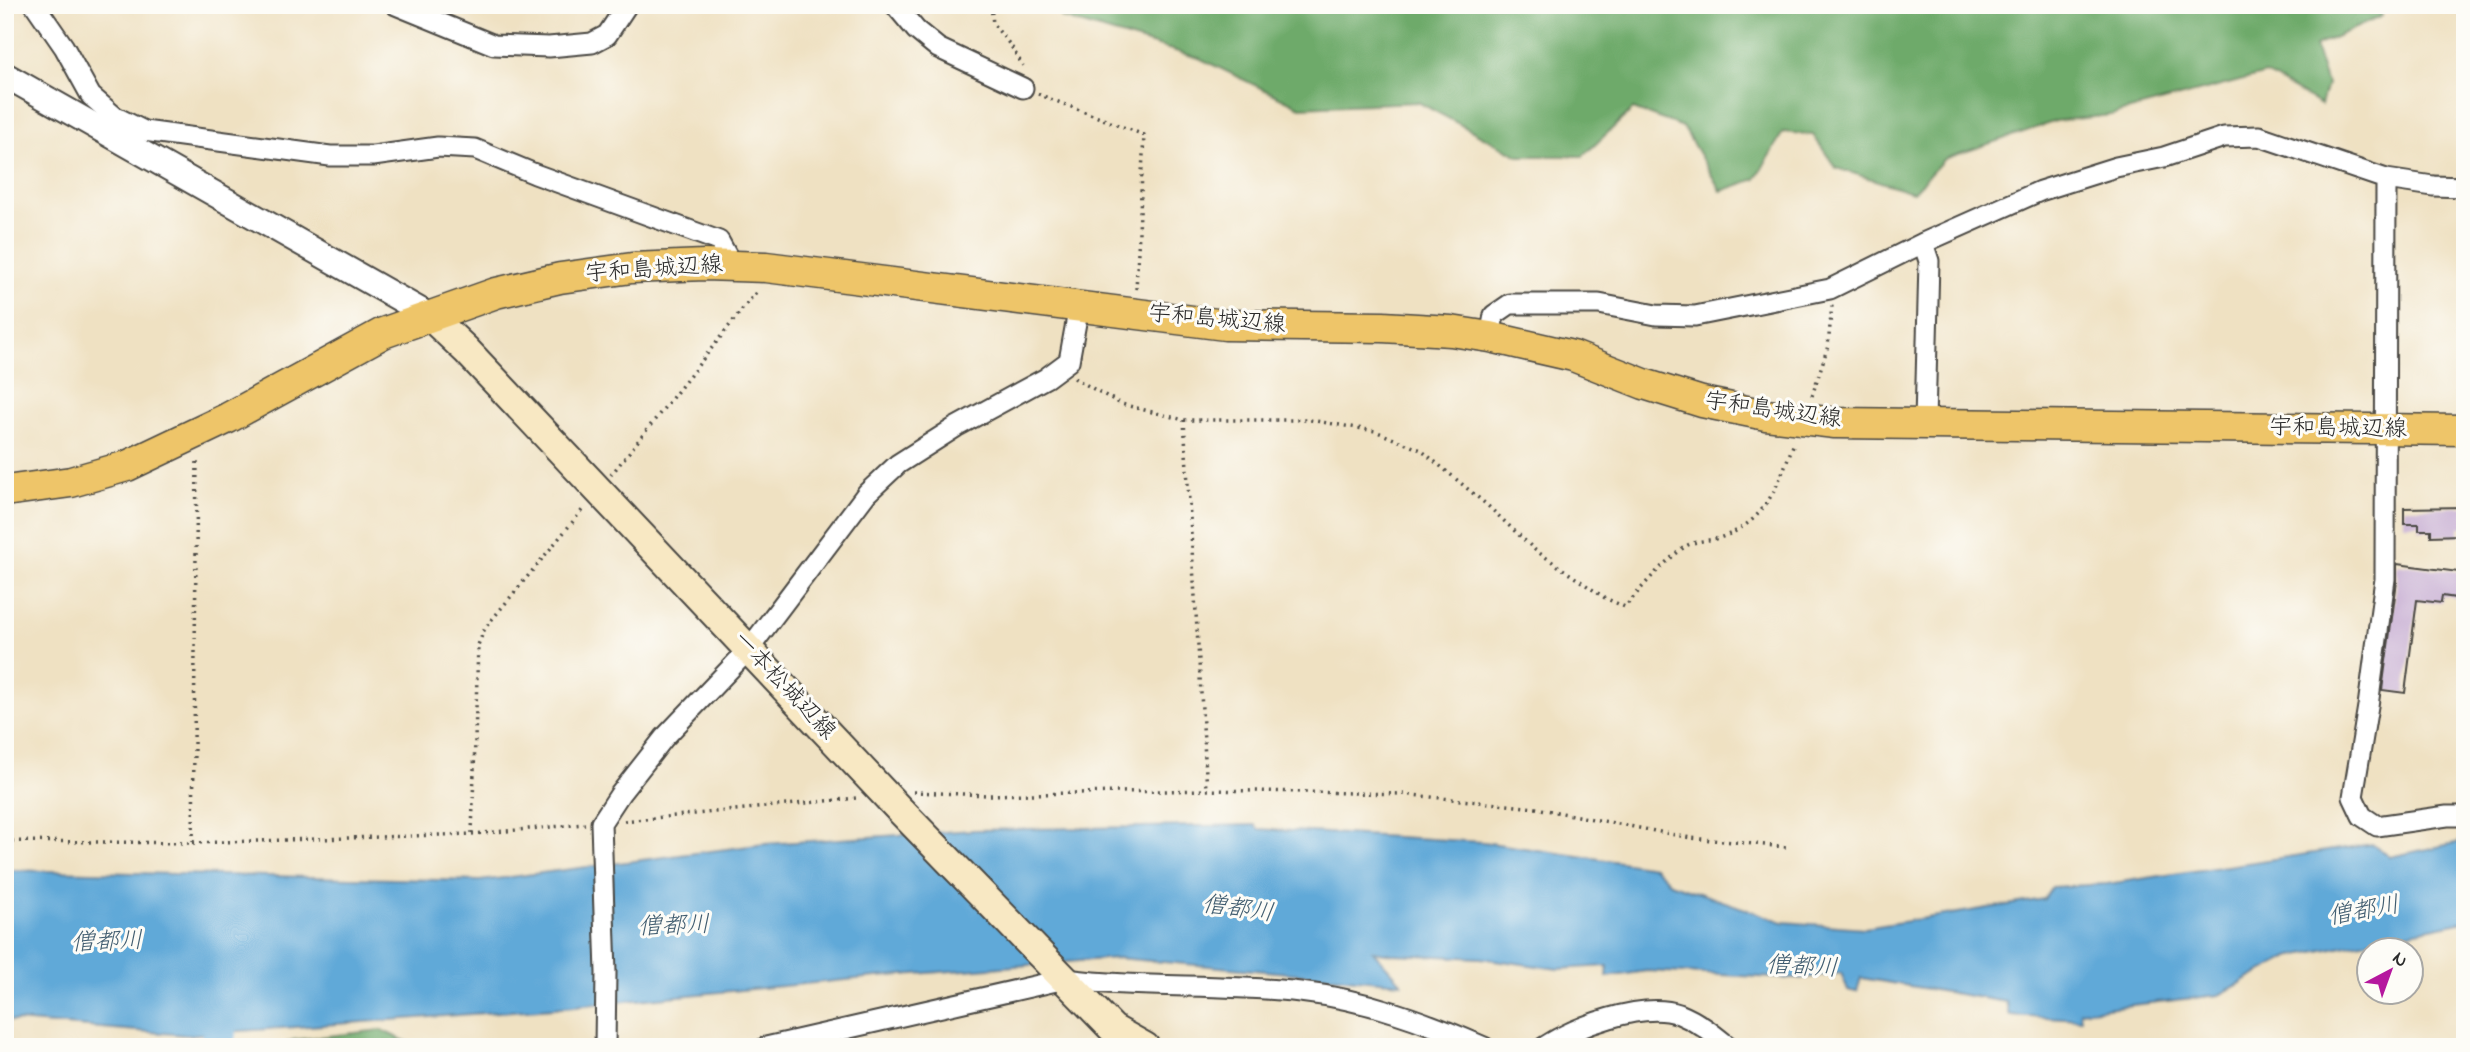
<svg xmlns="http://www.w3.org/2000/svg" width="2470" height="1052" viewBox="0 0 2470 1052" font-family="'Indie Flower','Klee One',sans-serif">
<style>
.forest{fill:#6eaa6b;stroke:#4c6a4b;stroke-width:2}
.water{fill:#61a9d8;stroke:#466a82;stroke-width:2}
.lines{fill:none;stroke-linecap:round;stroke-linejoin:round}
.river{stroke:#61a9d8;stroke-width:33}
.building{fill:#c5abd2}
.minor-casing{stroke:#484642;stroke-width:23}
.tertiary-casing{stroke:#484642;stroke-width:28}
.secondary-casing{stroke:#484642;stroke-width:32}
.primary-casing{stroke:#484642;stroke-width:33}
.path{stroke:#484642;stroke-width:3.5;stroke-dasharray:2 5;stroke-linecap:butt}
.minor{stroke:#fff;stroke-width:19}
.tertiary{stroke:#fff;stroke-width:24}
.secondary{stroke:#f8e8c3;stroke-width:28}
.primary{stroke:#eec569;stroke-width:30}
.labels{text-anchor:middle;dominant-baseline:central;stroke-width:6;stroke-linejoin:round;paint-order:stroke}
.street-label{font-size:23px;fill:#2b2b2b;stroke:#fdfcf7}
.water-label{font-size:24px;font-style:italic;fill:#415d70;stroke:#fdfcf7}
</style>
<rect width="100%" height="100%" fill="#fdfcf7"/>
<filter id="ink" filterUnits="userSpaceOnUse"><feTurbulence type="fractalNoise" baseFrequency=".0143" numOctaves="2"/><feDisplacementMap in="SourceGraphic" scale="14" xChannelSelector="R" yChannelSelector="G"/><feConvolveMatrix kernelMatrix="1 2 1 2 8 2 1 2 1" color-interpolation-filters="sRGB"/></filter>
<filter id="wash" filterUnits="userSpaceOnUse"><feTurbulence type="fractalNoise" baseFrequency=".00686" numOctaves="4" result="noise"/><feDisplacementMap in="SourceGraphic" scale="28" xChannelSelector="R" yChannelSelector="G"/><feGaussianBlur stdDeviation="1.57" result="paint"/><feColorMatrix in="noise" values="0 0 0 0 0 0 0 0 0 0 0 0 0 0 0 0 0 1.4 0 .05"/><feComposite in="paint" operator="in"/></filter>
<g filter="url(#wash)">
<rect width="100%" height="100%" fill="#efe1c2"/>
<!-- forest -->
<path class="forest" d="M1054,5H2376L2382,16L2315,46L2327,84L2321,105L2266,74L2111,115L2056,121L1944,159L1913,192L1836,168L1813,135L1783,132L1756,179L1721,191L1683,127L1633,109L1583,156H1519L1418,102L1300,107L1199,58L1062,18Z
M381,1030L418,1047H279L293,1040Z"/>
<!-- water -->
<path class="water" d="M1255,825L1258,829L1483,842L1654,867L1670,883L1783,922L1865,928L2044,899L2052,887L2107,884L2373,844L2390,857L2465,841V921L2289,957L2219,995L2080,1011L2081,1019L2009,1015L2006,1002L1861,978L1857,991H1848L1841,973L1796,979L1647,971L1607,977L1608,966L1558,969L1481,958L1392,954L1373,951L1402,983L1117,958L877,977L553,1008L186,1035L5,1020V870L480,881L765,844L974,830Z"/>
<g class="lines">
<!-- river -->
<path class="river" d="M216,1047L230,990"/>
</g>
<g id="blocks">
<!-- building -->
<path class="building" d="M2465,507V527H2459V535L2431,536V530H2419V524H2404V508Z
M2397,564L2459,572L2456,598L2442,596L2441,603L2417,600L2405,693L2382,690L2397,581Z"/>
</g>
</g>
<g filter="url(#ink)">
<use href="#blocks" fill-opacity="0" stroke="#484642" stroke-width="2"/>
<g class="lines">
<!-- minor casing -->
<g class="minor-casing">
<path id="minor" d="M35,5L64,47L91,96L114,116L144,131L330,156H373L438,147L475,149L535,174L719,241L732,265
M396,5L494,45L549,47L592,43L607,35L627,5
M895,5L916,30L938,48L1023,88
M2386,179L2385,579L2368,706L2353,797L2362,816L2377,826L2447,816H2465
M1923,243L1929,261L1925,422
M1490,337L1494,315L1510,304H1599L1656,315L1695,316L1830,289L1923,243L2040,191L2116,167L2164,157L2224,137L2259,136L2386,179L2433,186L2465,187
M605,1047L606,973L601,823L620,794L664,738L749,649L867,493L898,464L956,427L1046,378L1069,361L1079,306
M766,1047L1065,979C1143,989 1222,983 1300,992C1364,999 1425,1021 1484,1047
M1544,1047C1574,1027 1643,1001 1679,1014C1699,1022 1713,1034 1729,1047"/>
</g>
<!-- tertiary casing -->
<g class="tertiary-casing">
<path id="tertiary" d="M5,75L430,316"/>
</g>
<!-- secondary casing -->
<g class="secondary-casing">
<path id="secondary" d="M430,316L466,350L898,808L1113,1029L1145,1047"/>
</g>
<!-- primary casing -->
<g class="primary-casing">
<path id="primary" d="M5,491L71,482L127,466L228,418L383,333L496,293L560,278L632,268L704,265L766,267L1225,325L1383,327L1451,331L1490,337L1573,356L1644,384L1702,402L1766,415L1835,423L2465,430"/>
</g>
<!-- path -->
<path class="path" d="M991,5L993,24L1011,46L1023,66
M1038,94L1144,135L1136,290
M1074,378L1121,404L1184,420H1310L1375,431L1421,450L1487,505L1535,550L1605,598L1625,607C1644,585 1662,563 1686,546C1696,540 1711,541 1722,537C1768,521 1778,483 1794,443
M1812,396L1828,346L1832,305
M1184,420L1207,790
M611,475L757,291
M913,792L988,795L1207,790L1403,794L1536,808L1691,838L1786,847
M624,821L857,798
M472,834L585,824
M5,841L193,843L197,459
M193,843L472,834L478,645L485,628L584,508"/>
<!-- minor -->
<use href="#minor" class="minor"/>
<!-- tertiary -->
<use href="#tertiary" class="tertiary"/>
<!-- secondary -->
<use href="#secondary" class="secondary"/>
<!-- primary -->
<use href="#primary" class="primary"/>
</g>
</g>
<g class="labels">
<!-- street labels -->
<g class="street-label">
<text transform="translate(654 270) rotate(-4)">宇和島城辺線</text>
<text transform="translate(1217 320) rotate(5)">宇和島城辺線</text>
<text transform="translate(1773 411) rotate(8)">宇和島城辺線</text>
<text transform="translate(2338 429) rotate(1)">宇和島城辺線</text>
<text transform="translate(784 686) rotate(47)">一本松城辺線</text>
</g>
<!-- water labels -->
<g class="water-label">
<text transform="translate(1238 910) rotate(8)">僧都川</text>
<text transform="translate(2364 912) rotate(-10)">僧都川</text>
<text transform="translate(674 927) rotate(-2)">僧都川</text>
<text transform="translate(107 943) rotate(-2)">僧都川</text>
<text transform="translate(1802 968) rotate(3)">僧都川</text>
</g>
</g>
<!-- margin -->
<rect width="2470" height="1052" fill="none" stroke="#fdfcf7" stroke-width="28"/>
<!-- north arrow -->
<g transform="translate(2390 971) rotate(41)"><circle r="33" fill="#fdfcf7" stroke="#a9a8a5" stroke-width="2"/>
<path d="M0-5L12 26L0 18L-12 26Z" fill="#b5179e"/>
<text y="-10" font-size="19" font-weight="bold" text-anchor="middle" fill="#2b2b2b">N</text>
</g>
</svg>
